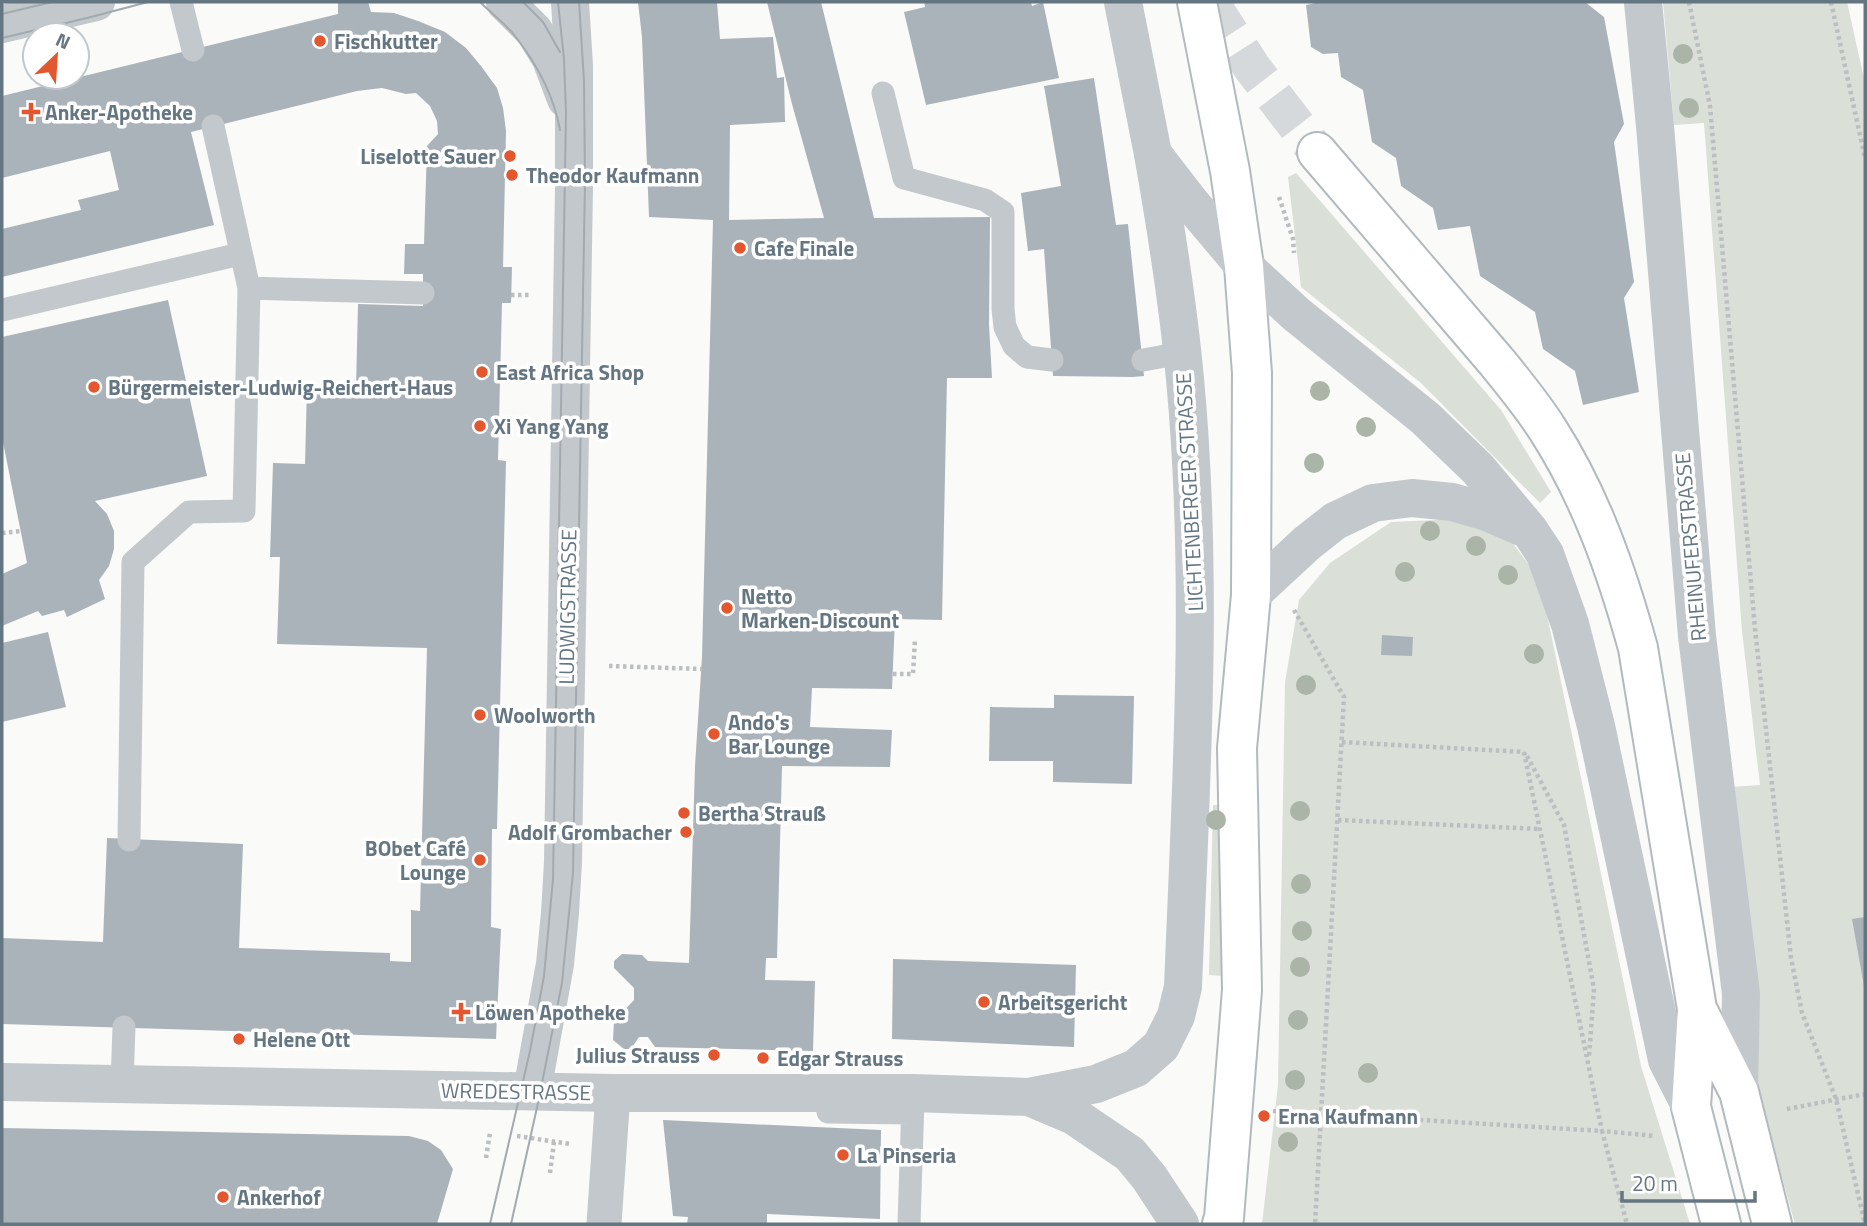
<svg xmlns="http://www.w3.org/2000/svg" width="1867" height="1226" viewBox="0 0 1867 1226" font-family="'Titillium Web',sans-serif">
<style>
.green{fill:#dadfd7}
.building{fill:#aab3b9}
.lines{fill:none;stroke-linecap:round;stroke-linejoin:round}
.secondary-tunnel{stroke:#d5d9db;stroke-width:38;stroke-dasharray:38 19;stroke-linecap:butt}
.secondary-casing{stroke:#b3babf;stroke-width:42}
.path{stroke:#bbbfc2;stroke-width:4.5;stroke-dasharray:3.5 3.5;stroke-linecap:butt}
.service{stroke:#c3c8cc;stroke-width:23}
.pedestrian{stroke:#c3c8cc;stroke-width:35}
.minor{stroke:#c3c8cc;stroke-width:38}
.tertiary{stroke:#c3c8cc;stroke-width:38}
.secondary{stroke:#fff;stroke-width:38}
.tram{stroke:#a2aab0;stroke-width:2}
.tree{fill:#aab4a7}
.poi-dot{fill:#e4572e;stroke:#fff;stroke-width:2.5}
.labels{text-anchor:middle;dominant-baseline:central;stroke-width:7;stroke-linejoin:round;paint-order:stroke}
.poi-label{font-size:21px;font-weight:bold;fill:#657683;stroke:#fff;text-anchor:start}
.street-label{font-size:21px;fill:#657683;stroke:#fff}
</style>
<rect width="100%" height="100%" fill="#fafaf8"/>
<!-- green -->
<path class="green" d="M1663,2H1847L1865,83V1224H1795L1758,1092L1730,787L1760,785L1742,631L1704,123L1674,125Z
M1296,173L1501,410L1551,492L1540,503L1421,383L1301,287L1288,177Z
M1458,519L1508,537L1530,566L1545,605L1641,1066L1690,1224H1262L1278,1085L1285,682L1299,600L1330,563L1391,522Z
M1213,805H1228L1224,976L1209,975Z"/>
<!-- building -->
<path class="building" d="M344,2H368L371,12L394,13L418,21L445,32L466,48L481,66L497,88L503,108L506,131L503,267H512L511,303H502L498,460L506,461L497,829H492L491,927L501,929L496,1039L2,1024V938L103,942L107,838L243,844L239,948L390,953V961L411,962V910L420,911L427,648L277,644L280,557H270L273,463L305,464L307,387L356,388L358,304L423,306V274H404L405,244H424L427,146L438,134L437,121L430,106L416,93L406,94L382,88L357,91L191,132L214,225L2,277V229L81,210L78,200L119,190L110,151L2,178V96L338,14V3Z
M638,2H717L720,39L773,37L777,78L784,77L785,122L730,125L729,220L824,218L792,104L767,2H821L874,218L990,217L989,325L992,378H947L942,620L895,619L892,689L812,688L810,727L892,730L890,767L782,766L777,958H766L765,980L815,981L813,1051L655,1047L648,1037H639L631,1049H624L613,1040L614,1021L634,1000V988L614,968V961L622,954L642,955L648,961L689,963L695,766L702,657L713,220L649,217L642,37Z
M924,2H1031L1032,6L1043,2L1059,78L926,105L904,12L925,7Z
M1320,2H1585L1604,17L1624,124L1614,142L1634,282L1624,298L1639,392L1583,405L1575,371L1543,349L1535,312L1480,276L1470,226L1438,230L1433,208L1401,186L1396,158L1372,142L1363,90L1341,77L1338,53L1323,54L1311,47L1306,5Z
M1094,78L1116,225L1128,224L1144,376L1133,377L1053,376L1044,249L1028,251L1021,193L1061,186L1044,86Z
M168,300L207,476L95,501L107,514L114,531V549L109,566L99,580L105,599L67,617L64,610L42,616L38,611L2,626V574L27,563L2,437V337Z
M48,632L66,707L2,722V643Z
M1382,635L1413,637L1412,656L1381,655Z
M1054,695L1134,696L1132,784L1053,782V761H989L990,707L1054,708Z
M1865,917V986H1864L1852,919Z
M893,959L1076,965L1074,1047L892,1039Z
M663,1120L881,1130L880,1219L767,1214V1224H687L688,1217L673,1216Z
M2,1128L409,1136L428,1141L441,1150L453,1169L437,1224H2Z"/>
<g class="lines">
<!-- secondary-tunnel -->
<path class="secondary-tunnel" d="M1210,2L1253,69L1317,152"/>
<!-- secondary casing -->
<g class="secondary-casing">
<path id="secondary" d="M1197,2L1230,171L1244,266L1252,373L1251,595L1237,748L1242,990L1224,1218L1222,1224
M1317,152L1496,361C1514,383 1533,406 1548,430C1591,497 1617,572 1638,648L1697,1009L1691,1107L1721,1224
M1698,1011L1739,1092L1772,1224"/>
</g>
<!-- path -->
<path class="path" d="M1689,2L1710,106L1755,629L1791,958L1802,1013L1836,1099L1865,1224
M1831,2L1865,158
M1279,197L1293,239L1294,253
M511,295H531
M2,533L22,531
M1294,610L1344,697L1315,1224
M609,666L702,669
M893,674H913L915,639
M1342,742L1524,752
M1524,752L1602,1131L1655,1136
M1527,756L1564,825L1594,989L1589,1057
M1338,820L1540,829
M1787,1109L1865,1094
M1273,1111L1602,1131L1627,1224
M517,1136L570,1144
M486,1158L490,1133
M550,1173L554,1142"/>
<!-- service -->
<path class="service" d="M181,2L193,50
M883,93L904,178L985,200L1003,212V309L1005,327L1014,346L1027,357L1052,360
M249,288L423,293
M2,310L240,254
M1143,360L1182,353
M129,840L133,562L189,512L244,511L249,288L213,126
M122,1084L124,1027
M828,1112L912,1113
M909,1224L913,1100"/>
<!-- pedestrian -->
<path class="pedestrian" d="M604,1224L613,1093"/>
<!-- minor -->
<path class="minor" d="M505,2L534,31L551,59L566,99
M1643,2L1655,126L1697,636L1741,994L1739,1092
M2,1082L613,1093H913L1029,1097L1096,1084L1136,1068L1161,1046L1176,1016L1183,987C1191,785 1204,581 1185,379C1178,303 1166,228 1153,154
M532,1091L555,964L560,913L563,862L574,186V66L570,2
M1029,1097L1074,1116L1130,1154L1149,1177L1180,1224"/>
<!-- tertiary -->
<path class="tertiary" d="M1123,2L1153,154L1190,202L1244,266L1296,314L1425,418L1478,469L1529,530L1545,554L1570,624L1596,726L1667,1060L1691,1107
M2,24L96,2
M1251,595L1307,543L1335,521L1373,503L1412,498L1452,502L1487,512L1524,528"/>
<!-- secondary -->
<use href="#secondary" class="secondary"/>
<!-- tram -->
<path class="tram" d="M480,2C491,13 506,24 515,36C536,63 554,96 560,130
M523,2L543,22L560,52
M2,14L52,2
M2,38L87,18L148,2
M490,1224L530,1051L544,976L553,879L566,113L564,59L558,2
M511,1224L538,1103L562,983L573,873L585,181L584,81L579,2"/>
</g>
<!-- trees -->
<g class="tree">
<circle cx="1683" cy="54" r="10"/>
<circle cx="1689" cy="108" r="10"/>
<circle cx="1320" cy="391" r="10"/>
<circle cx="1366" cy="427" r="10"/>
<circle cx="1314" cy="463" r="10"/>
<circle cx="1430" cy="531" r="10"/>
<circle cx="1476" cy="546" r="10"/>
<circle cx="1405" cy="572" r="10"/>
<circle cx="1508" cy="575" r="10"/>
<circle cx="1534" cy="654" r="10"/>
<circle cx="1306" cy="685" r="10"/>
<circle cx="1300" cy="811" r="10"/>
<circle cx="1216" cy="820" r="10"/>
<circle cx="1301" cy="884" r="10"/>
<circle cx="1302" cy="931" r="10"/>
<circle cx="1300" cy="967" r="10"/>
<circle cx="1298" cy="1020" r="10"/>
<circle cx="1368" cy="1073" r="10"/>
<circle cx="1295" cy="1080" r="10"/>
<circle cx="1288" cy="1142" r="10"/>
</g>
<!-- markers -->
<g class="poi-dot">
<circle cx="320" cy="41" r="7"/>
<path d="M27.5 101.5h7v7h7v7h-7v7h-7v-7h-7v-7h7z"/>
<circle cx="510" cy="156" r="7"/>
<circle cx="512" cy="175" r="7"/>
<circle cx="740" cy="248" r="7"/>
<circle cx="482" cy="372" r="7"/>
<circle cx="94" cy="387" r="7"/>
<circle cx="480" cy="426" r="7"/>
<circle cx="727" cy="608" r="7"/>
<circle cx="480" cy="715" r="7"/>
<circle cx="714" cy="734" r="7"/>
<circle cx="684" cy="813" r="7"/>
<circle cx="686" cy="832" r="7"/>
<circle cx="480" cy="860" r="7"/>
<circle cx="984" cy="1002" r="7"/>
<path d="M457.5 1001.5h7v7h7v7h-7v7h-7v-7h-7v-7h7z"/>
<circle cx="239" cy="1039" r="7"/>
<circle cx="714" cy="1055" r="7"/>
<circle cx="763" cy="1058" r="7"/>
<circle cx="1264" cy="1116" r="7"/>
<circle cx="843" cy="1155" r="7"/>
<circle cx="223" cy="1197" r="7"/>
</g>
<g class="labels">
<!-- poi labels -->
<g class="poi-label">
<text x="334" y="41">Fischkutter</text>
<text x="45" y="112">Anker-Apotheke</text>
<text x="496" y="156" text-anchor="end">Liselotte Sauer</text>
<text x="526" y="175">Theodor Kaufmann</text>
<text x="754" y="248">Cafe Finale</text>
<text x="496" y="372">East Africa Shop</text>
<text x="108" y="387">Bürgermeister-Ludwig-Reichert-Haus</text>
<text x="494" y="426">Xi Yang Yang</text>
<text x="741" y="596">Netto<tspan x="741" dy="24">Marken-Discount</tspan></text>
<text x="494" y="715">Woolworth</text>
<text x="728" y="722">Ando's<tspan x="728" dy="24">Bar Lounge</tspan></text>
<text x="698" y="813">Bertha Strauß</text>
<text x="672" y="832" text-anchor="end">Adolf Grombacher</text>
<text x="466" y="848" text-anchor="end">BObet Café<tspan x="466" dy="24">Lounge</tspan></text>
<text x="998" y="1002">Arbeitsgericht</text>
<text x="475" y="1012">Löwen Apotheke</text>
<text x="253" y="1039">Helene Ott</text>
<text x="700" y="1055" text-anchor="end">Julius Strauss</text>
<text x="777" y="1058">Edgar Strauss</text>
<text x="1278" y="1116">Erna Kaufmann</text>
<text x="857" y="1155">La Pinseria</text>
<text x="237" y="1197">Ankerhof</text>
</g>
<!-- street labels -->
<g class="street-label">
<text transform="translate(1189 492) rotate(-93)">LICHTENBERGER STRASSE</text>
<text transform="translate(1690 547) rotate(-95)">RHEINUFERSTRASSE</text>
<text transform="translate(567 607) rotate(-89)">LUDWIGSTRASSE</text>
<text transform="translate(516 1091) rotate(1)">WREDESTRASSE</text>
</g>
</g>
<!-- border -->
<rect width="1867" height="1226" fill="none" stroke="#657683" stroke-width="7"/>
<!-- north arrow -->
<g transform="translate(56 56) rotate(25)"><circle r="33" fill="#ffffff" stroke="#c1c8cd" stroke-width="2"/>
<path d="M0-5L12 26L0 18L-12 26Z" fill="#e4572e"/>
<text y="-10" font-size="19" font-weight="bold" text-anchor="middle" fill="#657683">N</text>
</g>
<!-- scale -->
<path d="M1622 1191v10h133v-10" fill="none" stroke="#657683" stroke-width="3.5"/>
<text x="1632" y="1191" font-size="21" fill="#657683" stroke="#ffffff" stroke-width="5" paint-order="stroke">20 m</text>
</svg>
